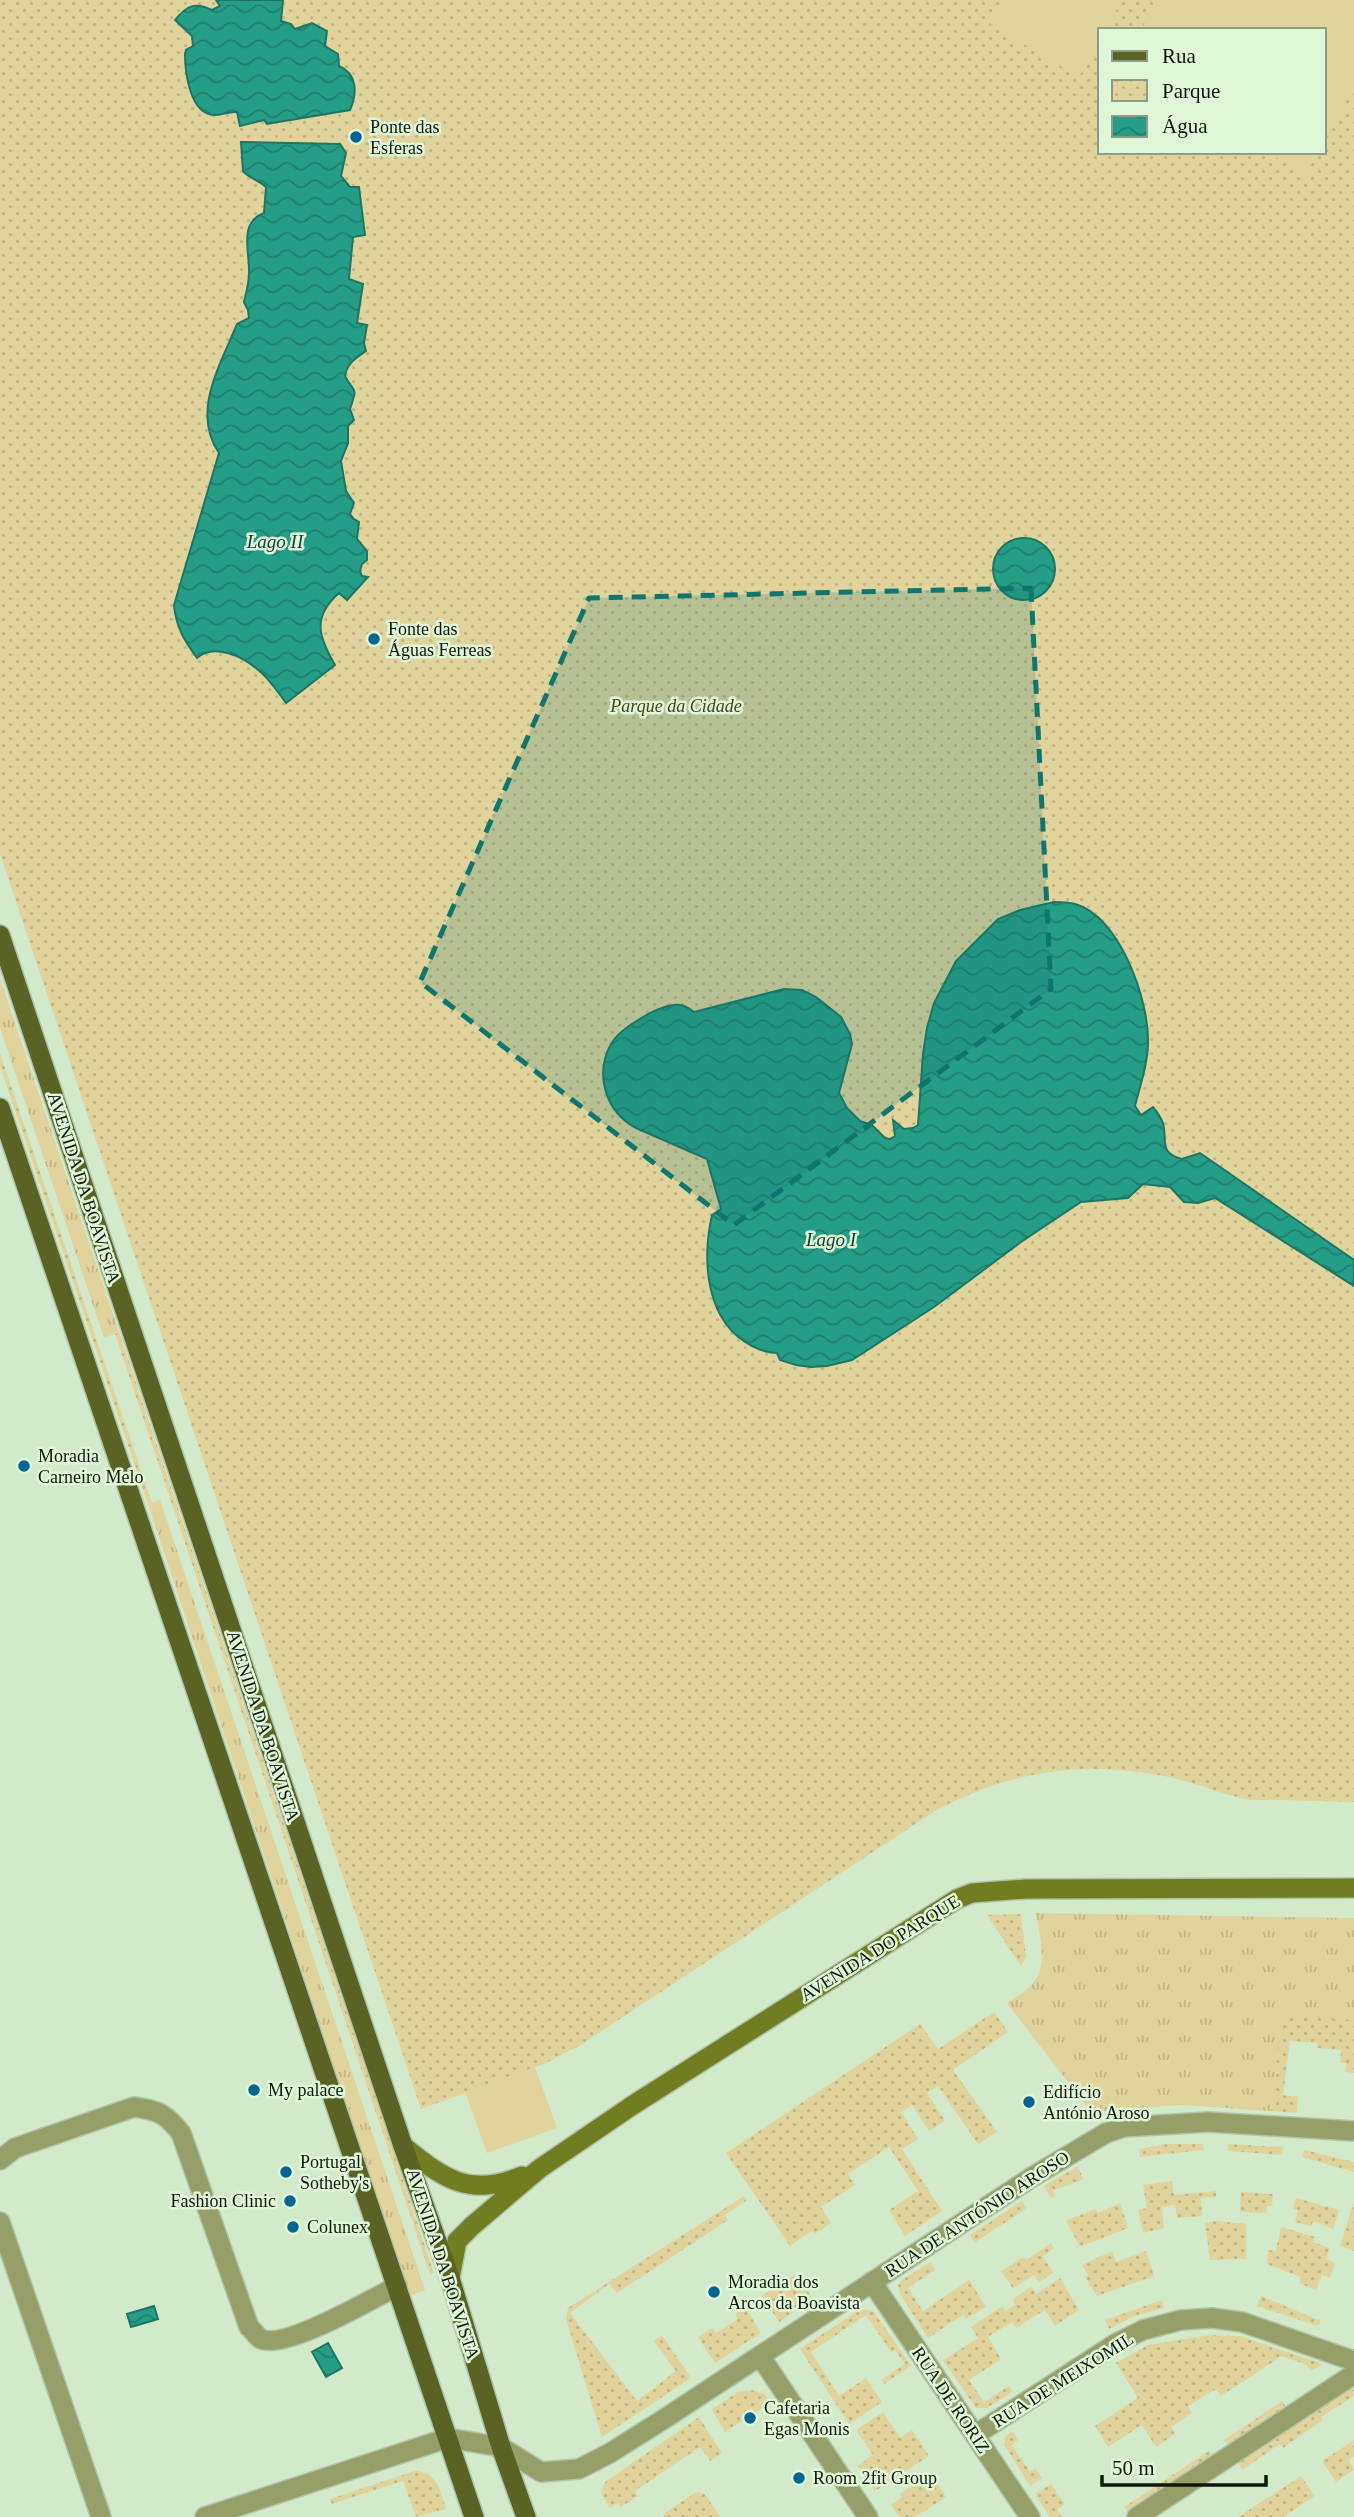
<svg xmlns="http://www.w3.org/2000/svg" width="1354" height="2517" viewBox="0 0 1354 2517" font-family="Georgia,serif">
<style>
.grass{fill:url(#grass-tufts)}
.park{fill:url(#park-dots);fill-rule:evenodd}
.pitch{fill:#e1d39c}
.water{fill:url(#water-waves);stroke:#1e7662;stroke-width:2}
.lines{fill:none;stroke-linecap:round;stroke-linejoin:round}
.minor-casing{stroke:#b0c4a8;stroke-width:22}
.tertiary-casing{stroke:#b0c4a8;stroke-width:22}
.secondary-casing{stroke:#b0c4a8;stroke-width:22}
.primary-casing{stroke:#b0c4a8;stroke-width:22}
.minor{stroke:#969f68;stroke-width:19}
.tertiary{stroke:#969f68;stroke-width:19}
.secondary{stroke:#727d21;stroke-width:19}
.primary{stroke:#5a6224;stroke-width:19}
.marked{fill:#0f766e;fill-opacity:0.2;stroke:#0f766e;stroke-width:5;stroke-dasharray:14 9;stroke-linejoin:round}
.poi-dot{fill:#006593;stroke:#e0f7d7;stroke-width:2.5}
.labels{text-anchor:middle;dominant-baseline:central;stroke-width:5;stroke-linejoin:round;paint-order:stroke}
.poi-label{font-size:18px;fill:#0f170b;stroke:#e0f7d7;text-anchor:start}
.park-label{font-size:18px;font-style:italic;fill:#483f1b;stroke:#e0f7d7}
.street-label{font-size:18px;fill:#0f170b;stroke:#e0f7d7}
.water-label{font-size:19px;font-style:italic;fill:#104239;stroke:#e0f7d7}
</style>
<defs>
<pattern id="grass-tufts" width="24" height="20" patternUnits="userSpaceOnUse" patternTransform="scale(1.75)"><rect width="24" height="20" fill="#e1d39c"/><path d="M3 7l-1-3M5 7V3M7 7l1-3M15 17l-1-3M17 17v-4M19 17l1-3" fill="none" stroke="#c0b485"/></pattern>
<pattern id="park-dots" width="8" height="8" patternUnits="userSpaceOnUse" patternTransform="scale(1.75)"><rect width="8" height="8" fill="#e1d39c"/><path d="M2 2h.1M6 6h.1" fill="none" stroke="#c0b485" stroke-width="1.8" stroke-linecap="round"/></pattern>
<pattern id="water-waves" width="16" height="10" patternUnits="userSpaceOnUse" patternTransform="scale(1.75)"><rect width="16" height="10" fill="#259e88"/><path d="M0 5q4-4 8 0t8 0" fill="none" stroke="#1e806d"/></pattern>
</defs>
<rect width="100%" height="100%" fill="#d3eaca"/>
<!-- grass -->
<path class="grass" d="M0,978L119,1332L104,1338L0,1028Z
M160,1500L425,2290L410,2296L148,1504Z
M1036,1913L1354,1918V2020L1282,2016L1271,2111L1182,2105L1091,2112L1007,2003C1015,1997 1027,1991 1033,1983C1049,1965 1039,1934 1036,1913Z"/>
<!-- park -->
<path class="park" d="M0,0H1354V1802C1329,1801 1304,1801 1279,1800C1267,1800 1253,1801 1241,1798C1215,1792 1190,1781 1164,1776C1081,1760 1009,1771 935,1811L579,2046L544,2064L421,2109L0,854ZM1100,30H1324V152H1100Z
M0,1053L152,1503L148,1504L0,1066Z
M119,1332L434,2273L430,2274L115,1334Z
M1021,1914L1026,1957L1021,1966L987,1915Z
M994,2012L1008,2032L953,2070L997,2132L978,2144L938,2086L927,2093L945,2121L929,2131L912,2105L901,2112L918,2139L902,2149L942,2211L905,2236L889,2210L918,2191L889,2147L848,2174L855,2185L821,2207L831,2223L815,2234L812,2231L790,2246L726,2153L920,2024L938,2049Z
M1282,2015L1354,2020V2073L1345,2072L1346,2063H1340L1341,2050L1317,2048V2043L1290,2041L1283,2095L1298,2097L1297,2113L1271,2111Z
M1167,2144H1203L1204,2150L1140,2157L1139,2149Z
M1228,2144L1283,2147L1282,2155L1228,2151Z
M1304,2150L1354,2162V2172L1302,2157Z
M1078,2166L1083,2179L1053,2191L1055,2196L1051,2198L1044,2186Z
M1172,2181L1174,2195L1216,2191V2197L1201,2198L1202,2216L1177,2218L1175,2205L1162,2207L1164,2228L1143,2233L1138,2210L1147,2208L1143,2185Z
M1241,2192L1273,2194L1272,2206H1267L1266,2213L1240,2212Z
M744,2196L747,2200L725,2215L728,2220L617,2293L609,2284L570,2313L637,2401L676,2371L654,2341L662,2335L691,2378L602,2437L566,2319L568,2308Z
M1296,2198L1339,2210L1333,2229L1313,2221L1311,2226L1295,2222L1298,2210L1293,2209Z
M1022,2201L1027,2208L974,2243L970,2235Z
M1354,2201V2251L1340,2246Z
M1120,2203L1128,2228L1080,2247L1066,2221L1095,2209L1098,2213Z
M1217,2221L1246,2224V2259L1210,2260L1205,2223Z
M1281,2227L1315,2237L1313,2242L1330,2248L1326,2259L1335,2263L1330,2278L1322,2275L1316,2290L1299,2283L1301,2277L1267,2264L1268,2250L1276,2251Z
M1051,2243L1054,2248L1043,2256L1053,2273L1039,2282L1034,2275L1013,2288L1001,2271L1023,2257L1026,2260Z
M1112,2251L1116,2262L1146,2251L1154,2276L1097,2296L1085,2277L1088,2275L1082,2265Z
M930,2262L935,2270L908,2288L923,2311L969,2280L986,2307L966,2319L963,2315L928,2338L900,2294L898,2286L902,2280Z
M796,2274L813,2299L779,2322L762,2296Z
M1060,2278L1079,2310L1055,2326L1045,2310L1016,2328L1012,2322L988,2337L1001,2359L969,2380L984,2402L1009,2386L1012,2392L987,2408H976L943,2360L978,2338L971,2327L1002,2306L1006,2311L1015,2305L1013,2299L1031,2287L1036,2294Z
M1261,2296L1321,2321L1318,2326L1257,2306Z
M1162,2300L1164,2308L1134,2316L1109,2329L1105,2320Z
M745,2307L761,2333L715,2363L698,2337L712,2328L716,2333L738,2319L735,2314Z
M859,2310H869L874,2312L911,2366L884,2384L881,2380L905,2364L895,2350L891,2352L866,2315L811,2352L839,2396L866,2378L882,2402L849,2424L800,2349Z
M1209,2335L1240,2336L1323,2364L1311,2371L1307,2365L1282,2356L1221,2396L1216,2389L1188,2406L1192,2413L1171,2427L1175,2434L1156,2447L1142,2425L1108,2447L1095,2426L1138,2398L1116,2363L1148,2345Z
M1354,2386V2396L1321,2417L1323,2420L1283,2448L1280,2444L1242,2470L1237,2461Z
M752,2390L765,2394L770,2403L725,2432L712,2409L738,2392Z
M1282,2401L1286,2407L1228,2445L1224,2440Z
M883,2412L900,2438L912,2430L929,2456L875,2491L858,2466L873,2455L856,2430Z
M699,2417L722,2453L710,2461L700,2447L635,2491L638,2496L621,2507L618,2503L610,2508L601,2493L605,2482Z
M1012,2431L1018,2440L1012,2445L1030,2472L1035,2468L1042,2478L1030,2486L1004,2444L1005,2437Z
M1354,2440V2456L1349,2460L1354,2470L1336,2482L1322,2461Z
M1209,2451L1212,2456L1128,2512L1124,2507Z
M415,2471C437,2471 441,2492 446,2509L416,2517L403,2481L332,2504L330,2499Z
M931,2474L946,2497L915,2517H899L891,2505L902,2497L900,2494Z
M1301,2476L1315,2496L1283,2517H1238Z
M1051,2484L1065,2504L1057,2510L1062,2517H1050L1035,2494Z
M696,2492L705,2494L720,2517H663L665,2513Z"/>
<!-- pitch -->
<path class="pitch" d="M1005,0H1122L1106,30H1100V40L1079,77L990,24Z
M1157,0H1354V88L1324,141V30H1141Z
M1267,152H1318L1306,174Z
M535,2067L557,2128L487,2153L465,2092Z"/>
<!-- water -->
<path class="water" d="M216,0H283L281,21L291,24L295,29L312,23L327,31L325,46L338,54L339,66C358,74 357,94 350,110L267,124L264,120L240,126L237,112C229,111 222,115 214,115C190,114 185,72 185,54L186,50L193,46L192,36L175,20C187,5 195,2 212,10L220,6Z
M241,142L340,144L346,153L341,176L350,187H359L365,235L353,237L349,279L363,284L357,323L367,325L364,343L366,351C356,358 347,363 345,376C355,395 358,385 350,409L354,420L348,426V443L341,461L346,491L354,503L350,514L354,519L359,522L357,539L367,551V560L362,564L360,571L362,576L368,577L347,600L339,593C312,617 318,636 335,665L286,703C277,691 269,678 257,669C242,656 213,643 197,658C184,640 176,627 174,605L219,453C191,412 220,366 237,324L249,318L248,310L244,302C246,293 249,283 249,274C250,251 238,223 264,213L266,187C259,180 250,179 243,171Z
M993 569a31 31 0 1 1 62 0a31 31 0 1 1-62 0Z
M1054,902C1061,902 1068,902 1075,904C1120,916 1149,1001 1148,1042C1148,1063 1140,1086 1135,1106L1141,1115L1153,1107C1158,1113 1163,1120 1164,1128C1166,1145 1161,1153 1182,1159L1200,1153L1354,1260V1286L1215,1198L1198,1203L1184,1202L1170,1187L1143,1184L1128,1198L1081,1202L1021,1242L934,1307L852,1360L827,1366L811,1367L796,1365L780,1360L777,1353C767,1353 761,1350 752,1346C705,1322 702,1260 712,1215L721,1209L707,1159L636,1128C606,1112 594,1075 611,1044C620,1028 661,1003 680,1005C685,1005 690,1009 694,1012L784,989L802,990L816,997L841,1017L850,1034L852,1044L839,1093L847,1108L860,1121L872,1125L885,1138L890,1139L895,1136L893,1120L904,1129L913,1128L918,1125L923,1054L927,1028L934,1003L956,961L998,919L1020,910Z
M154,2306L158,2319L131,2327L127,2314Z
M328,2343L342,2368L326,2377L312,2352Z"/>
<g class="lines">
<!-- minor casing -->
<g class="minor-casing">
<path id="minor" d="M0,2160L15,2148L134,2107C158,2110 166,2114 181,2133L249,2327C253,2330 257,2337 261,2339C285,2350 372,2299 397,2286
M0,2222L101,2517
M872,2282L1030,2517
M760,2356L868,2517
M975,2435L1115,2344L1143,2330L1181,2320L1212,2318L1242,2322L1354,2361
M1137,2517L1354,2374"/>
</g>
<!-- tertiary casing -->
<g class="tertiary-casing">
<path id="tertiary" d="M205,2517L448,2438L501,2447L541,2472L579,2469L610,2453L664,2419L1032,2177L1106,2133L1124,2127L1208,2122L1354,2131"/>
</g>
<!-- secondary casing -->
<g class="secondary-casing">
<path id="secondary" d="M403,2146C444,2179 469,2198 522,2176
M450,2278L457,2241L472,2226L539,2169L633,2105L957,1899L972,1893L1026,1889L1354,1888"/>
</g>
<!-- primary casing -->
<g class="primary-casing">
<path id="primary" d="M0,935L403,2146L450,2278L501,2447L526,2517
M0,1108L474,2517"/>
</g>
<!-- minor -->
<use href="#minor" class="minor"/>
<!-- tertiary -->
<use href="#tertiary" class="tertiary"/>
<!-- secondary -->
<use href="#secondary" class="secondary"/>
<!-- primary -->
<use href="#primary" class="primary"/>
</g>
<!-- marked area -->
<path class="marked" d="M1031,588L1051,989L734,1225L420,982L589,598Z"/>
<!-- markers -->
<g class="poi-dot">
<circle cx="356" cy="137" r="7"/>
<circle cx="374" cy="639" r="7"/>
<circle cx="24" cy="1466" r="7"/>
<circle cx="254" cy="2090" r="7"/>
<circle cx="1029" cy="2102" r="7"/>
<circle cx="286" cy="2172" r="7"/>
<circle cx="290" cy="2201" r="7"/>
<circle cx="293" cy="2227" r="7"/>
<circle cx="714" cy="2292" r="7"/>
<circle cx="750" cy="2418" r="7"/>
<circle cx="799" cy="2478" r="7"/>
</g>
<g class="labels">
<!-- poi labels -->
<g class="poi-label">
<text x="370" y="127">Ponte das<tspan x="370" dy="21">Esferas</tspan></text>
<text x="388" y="629">Fonte das<tspan x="388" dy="21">Águas Ferreas</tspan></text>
<text x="38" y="1456">Moradia<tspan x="38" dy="21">Carneiro Melo</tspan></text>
<text x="268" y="2090">My palace</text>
<text x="1043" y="2092">Edifício<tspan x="1043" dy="21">António Aroso</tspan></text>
<text x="300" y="2162">Portugal<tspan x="300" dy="21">Sotheby's</tspan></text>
<text x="276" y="2201" text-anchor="end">Fashion Clinic</text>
<text x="307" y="2227">Colunex</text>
<text x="728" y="2282">Moradia dos<tspan x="728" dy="21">Arcos da Boavista</tspan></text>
<text x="764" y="2408">Cafetaria<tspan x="764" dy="21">Egas Monis</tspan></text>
<text x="813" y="2478">Room 2fit Group</text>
</g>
<!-- park labels -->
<g class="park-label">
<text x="676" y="706">Parque da Cidade</text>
</g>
<!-- street labels -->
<g class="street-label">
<text transform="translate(84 1188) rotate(72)">AVENIDA DA BOAVISTA</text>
<text transform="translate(263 1726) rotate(72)">AVENIDA DA BOAVISTA</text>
<text transform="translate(880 1948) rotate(-32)">AVENIDA DO PARQUE</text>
<text transform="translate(977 2214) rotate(-33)">RUA DE ANTÓNIO AROSO</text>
<text transform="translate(443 2264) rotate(72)">AVENIDA DA BOAVISTA</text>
<text transform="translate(1063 2380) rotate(-32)">RUA DE MEIXOMIL</text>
<text transform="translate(951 2400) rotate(56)">RUA DE RORIZ</text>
</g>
<!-- water labels -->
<g class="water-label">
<text x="275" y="541">Lago II</text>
<text x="831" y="1239">Lago I</text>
</g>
</g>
<!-- legend -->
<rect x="1098" y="28" width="228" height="126" fill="#e0f7d7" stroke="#8c9d85" stroke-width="2"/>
<rect x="1112" y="51" width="35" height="10" fill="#5a6224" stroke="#8c9d85" stroke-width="2"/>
<text x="1162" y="63" font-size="21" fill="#0f170b">Rua</text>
<rect x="1112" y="80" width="35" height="21" fill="url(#park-dots)" stroke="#8c9d85" stroke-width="2"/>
<text x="1162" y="98" font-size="21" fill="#0f170b">Parque</text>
<rect x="1112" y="116" width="35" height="21" fill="url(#water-waves)" stroke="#8c9d85" stroke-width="2"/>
<text x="1162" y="133" font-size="21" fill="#0f170b">Água</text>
<!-- scale -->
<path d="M1102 2475v10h164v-10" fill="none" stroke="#0f170b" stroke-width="3.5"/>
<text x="1112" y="2475" font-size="21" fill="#0f170b" stroke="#e0f7d7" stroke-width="5" paint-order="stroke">50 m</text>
</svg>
